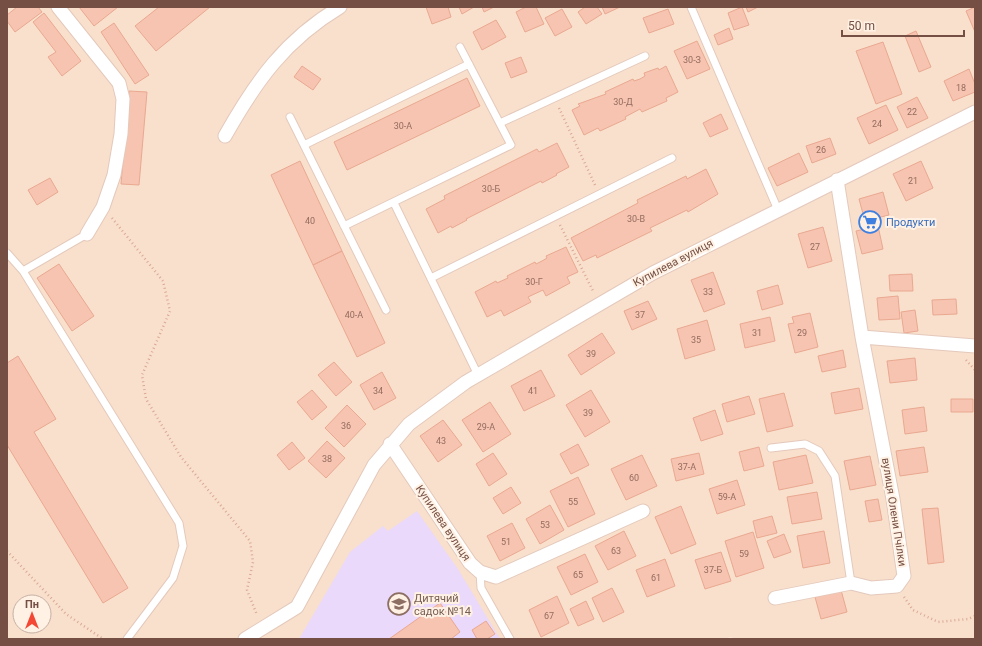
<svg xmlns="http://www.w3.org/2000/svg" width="982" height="646" viewBox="0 0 982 646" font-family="Roboto,sans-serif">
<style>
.residential{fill:#f8e0cd;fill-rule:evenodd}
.education{fill:#ead9fa}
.building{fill:#f6c4b1;stroke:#eaa890}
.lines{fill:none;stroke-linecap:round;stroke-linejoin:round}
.service-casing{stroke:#e4c9bb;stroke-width:9}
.minor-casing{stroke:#e4c9bb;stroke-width:15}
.path{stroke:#daa895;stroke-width:2.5;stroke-dasharray:1 3;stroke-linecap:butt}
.service{stroke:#fff;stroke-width:7}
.minor{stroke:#fff;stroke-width:13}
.labels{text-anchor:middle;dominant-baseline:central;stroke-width:4;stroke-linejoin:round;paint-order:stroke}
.number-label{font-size:9px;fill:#956c5e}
.shop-label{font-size:11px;fill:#366cbe;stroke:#fff1e4;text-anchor:start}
.street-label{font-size:11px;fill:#754f43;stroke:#fff1e4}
.education-label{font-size:11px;fill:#785e54;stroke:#fff1e4;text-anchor:start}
</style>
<rect width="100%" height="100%" fill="#feeddc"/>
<!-- residential -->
<path class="residential" d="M7,7H975V639H737L730,637L726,639H7ZM20,602H44V626H20Z"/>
<!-- education -->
<path class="education" d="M417,511L458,569L500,639H299L350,552L383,526L388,531Z"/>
<!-- building -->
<path class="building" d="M17,7H38L42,12L15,32L7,21V15Z
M79,7H118L94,26Z
M159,7H210L156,51L135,26Z
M426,7H448L451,17L432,24Z
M459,7H474L462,14Z
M482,7H494L484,12Z
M526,7H536L544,24L525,32L516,12Z
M585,7H597L602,14L586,24L578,12Z
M602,7H620L605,14Z
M742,7L749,25L734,30L728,13Z
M746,7H758L748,12Z
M975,7V32L966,11Z
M562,9L572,27L555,36L545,18Z
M668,9L674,24L649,33L643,18Z
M44,13L81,61L62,76L48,57L56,52L33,22Z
M496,20L506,37L482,50L473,32Z
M114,23L149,75L135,84L101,32Z
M729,28L733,39L718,45L714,35Z
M916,31L931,67L919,72L905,36Z
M697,41L710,69L687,79L674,51Z
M883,42L902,94L876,104L856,51Z
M521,57L527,72L511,78L505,63Z
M302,66L321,79L313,90L294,77Z
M666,66L678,92L666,98L667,101L642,112L640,109L625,117L626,119L600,131L598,128L584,135L572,110L580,106L578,104L606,94L605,92L633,79L634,81L640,79L645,76L644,73L658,68L659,70Z
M969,69L975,84V92L953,101L944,81Z
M467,78L480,106L347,170L334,142Z
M129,91L147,92L139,185L121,184Z
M917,97L928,118L907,128L897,107Z
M886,105L898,130L869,144L857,118Z
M721,114L728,129L710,137L703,123Z
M830,138L836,154L812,163L806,146Z
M557,143L569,167L556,174L557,175L542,183L541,181L466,219L467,220L452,228L451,226L438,233L426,209L445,199L444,196L507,164L537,149L539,152Z
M799,153L808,172L777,186L768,168Z
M300,161L342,251L313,265L271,175Z
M921,161L933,188L906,201L893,174Z
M706,169L718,194L688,212L687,210L650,228L652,231L597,258L596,255L583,261L571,238L638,203L637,200L686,176L687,179Z
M50,178L58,192L37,205L28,190Z
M883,192L889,215L865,221L859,199Z
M878,226L883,249L862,254L856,231Z
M823,227L832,261L808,268L798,234Z
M566,247L578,272L567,277L570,283L546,296L543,290L528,297L531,302L504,316L501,310L487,317L475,292L496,281L497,283L508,278L507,276L535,262L536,264L542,261L547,258L546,256Z
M342,251L385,343L357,357L313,265Z
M59,264L94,316L72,331L37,278Z
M713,272L725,304L704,312L691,280Z
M912,274L913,291H890L889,275Z
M778,285L783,304L762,310L757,291Z
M898,296L900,319L879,320L877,298Z
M956,299L957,314L933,315L932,300Z
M648,301L657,319L632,330L624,311Z
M915,310L918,331L904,333L901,312Z
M810,313L818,347L795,353L788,324L794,323L792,317Z
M770,317L775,341L745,348L740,324Z
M707,320L715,350L685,359L677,329Z
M602,333L615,353L581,375L568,355Z
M843,350L846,367L822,372L818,356Z
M18,356L56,419L34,432L128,588L103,603L7,445V363Z
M915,358L917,380L890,383L887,361Z
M334,362L352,382L336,396L318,375Z
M541,370L555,396L524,411L511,386Z
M382,372L396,398L374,410L360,385Z
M859,388L863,409L835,414L831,393Z
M312,390L327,407L312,420L297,402Z
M591,390L610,422L585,437L566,405Z
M784,393L793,426L767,432L759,399Z
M749,396L755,414L727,422L722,404Z
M951,399H973V412H951Z
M490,402L511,434L483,452L462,420Z
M347,405L366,424L344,447L325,428Z
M924,407L927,431L905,434L902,410Z
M715,410L723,434L701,441L693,418Z
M443,420L462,445L438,462L420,436Z
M327,441L345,458L326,478L308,461Z
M292,442L305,458L289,470L277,455Z
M578,444L589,465L571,474L560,454Z
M759,447L764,466L744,471L739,452Z
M924,447L928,472L900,476L896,451Z
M493,453L507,474L489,486L476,464Z
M699,453L704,474L676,481L671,459Z
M642,455L657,486L626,500L611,469Z
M806,455L813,483L779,490L773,462Z
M870,456L876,485L850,490L844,461Z
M578,477L595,514L568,527L550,491Z
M737,480L745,505L717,514L709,489Z
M511,487L521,503L503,514L493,498Z
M817,492L822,519L792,524L787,497Z
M878,499L882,520L869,522L865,501Z
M550,505L564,530L540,544L526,519Z
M681,506L696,544L671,554L655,517Z
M938,508L944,562L928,564L922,509Z
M772,516L777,533L757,538L753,521Z
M512,523L525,548L500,561L487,536Z
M624,531L636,556L608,570L595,546Z
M824,531L830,563L803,568L797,536Z
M753,532L764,568L736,577L725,541Z
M784,534L791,552L774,558L767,541Z
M721,552L731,581L705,589L695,560Z
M585,554L598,582L571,595L557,567Z
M665,559L675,586L647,597L636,570Z
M612,588L624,612L603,622L592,598Z
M841,590L847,612L821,619L815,597Z
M557,596L569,623L541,637L529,610Z
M586,601L594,619L578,626L570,609Z
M440,603L460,632L451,639H389Z
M486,621L495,634L487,639H477L472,630Z"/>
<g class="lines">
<!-- service casing -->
<g class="service-casing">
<path id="service" d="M691,7L778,210
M290,117L386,310
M500,123L645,56
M304,145L469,64
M394,203L478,375
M344,226L511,145L460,47
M87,234L23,271L179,523L183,546L173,578L127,639
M7,253L23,271
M431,278L672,158
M771,448L805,444L819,451L835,476L851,583
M480,572L481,588L510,639"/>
</g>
<!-- minor casing -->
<g class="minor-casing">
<path id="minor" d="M58,7L119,83L123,99L121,134L114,175L103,207L87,234
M225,136C256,81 285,40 340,7
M862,337L975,346
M390,444L470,563L480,572L496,577L643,511
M775,598L851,583L871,588L897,586L904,576L893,499L862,337L837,180
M245,639L297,607L374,465L409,424L466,382L653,273L975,112"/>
</g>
<!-- path -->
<path class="path" d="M559,108L595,185
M112,218L163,281L170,311L142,375L146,399L181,457L250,541L253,562L247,590L257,615
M560,225L594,293
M966,360L975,370
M7,551L66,614L103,639
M904,597L913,610L938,622L968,619L975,616"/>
<!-- service -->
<use href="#service" class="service"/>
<!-- minor -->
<use href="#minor" class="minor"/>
</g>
<!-- icons -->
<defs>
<g id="supermarket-ring" transform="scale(1.15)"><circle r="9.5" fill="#fff1e4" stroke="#3f7fe0" stroke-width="1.5"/><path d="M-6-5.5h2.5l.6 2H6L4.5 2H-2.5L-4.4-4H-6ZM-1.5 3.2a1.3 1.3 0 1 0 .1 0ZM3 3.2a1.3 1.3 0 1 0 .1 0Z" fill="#3f7fe0"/></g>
<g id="school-ring" transform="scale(1.15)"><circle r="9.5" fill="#fff1e4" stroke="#8d6e63" stroke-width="1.5"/><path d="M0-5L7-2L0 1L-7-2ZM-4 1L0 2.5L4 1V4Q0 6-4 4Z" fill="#8d6e63"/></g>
</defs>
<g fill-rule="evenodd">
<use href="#supermarket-ring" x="870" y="222"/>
<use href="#school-ring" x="399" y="604"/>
</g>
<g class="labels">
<!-- number labels -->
<g class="number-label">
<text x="692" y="60">30-З</text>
<text x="961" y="88">18</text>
<text x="623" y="102">30-Д</text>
<text x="912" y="112">22</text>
<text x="877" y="124">24</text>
<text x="403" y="126">30-А</text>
<text x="821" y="150">26</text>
<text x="913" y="181">21</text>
<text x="491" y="189">30-Б</text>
<text x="636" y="219">30-В</text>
<text x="310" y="221">40</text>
<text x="815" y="247">27</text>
<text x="534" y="282">30-Г</text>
<text x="708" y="292">33</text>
<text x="354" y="315">40-А</text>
<text x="640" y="315">37</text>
<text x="757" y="333">31</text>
<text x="802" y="333">29</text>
<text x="696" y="340">35</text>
<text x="591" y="354">39</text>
<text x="378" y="391">34</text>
<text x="533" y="391">41</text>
<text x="588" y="413">39</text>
<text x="346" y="426">36</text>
<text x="486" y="427">29-А</text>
<text x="441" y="441">43</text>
<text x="327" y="459">38</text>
<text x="687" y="467">37-А</text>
<text x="634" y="478">60</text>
<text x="727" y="497">59-А</text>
<text x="573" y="502">55</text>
<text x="545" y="525">53</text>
<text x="506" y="542">51</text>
<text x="616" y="551">63</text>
<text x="744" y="554">59</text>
<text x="713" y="570">37-Б</text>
<text x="578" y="575">65</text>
<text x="656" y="578">61</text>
<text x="549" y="616">67</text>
</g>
<!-- shop labels -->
<g class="shop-label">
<text x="886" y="222">Продукти</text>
</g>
<!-- street labels -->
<g class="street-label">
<text transform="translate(673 263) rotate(-28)">Купилева вулиця</text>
<text transform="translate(894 512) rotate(81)">вулиця Олени Пчілки</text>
<text transform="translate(443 523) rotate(56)">Купилева вулиця</text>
</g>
<!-- education labels -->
<g class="education-label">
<text x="414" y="598">Дитячий<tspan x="414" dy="13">садок №14</tspan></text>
</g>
</g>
<!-- border -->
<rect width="982" height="646" fill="none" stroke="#754f43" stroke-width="16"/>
<!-- north arrow -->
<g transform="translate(32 614)"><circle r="19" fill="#fff1e4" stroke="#c8b0a4"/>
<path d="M0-3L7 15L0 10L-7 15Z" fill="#f44835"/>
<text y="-6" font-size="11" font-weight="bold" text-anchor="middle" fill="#754f43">Пн</text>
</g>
<!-- scale -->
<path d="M842 30v6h122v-6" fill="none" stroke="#754f43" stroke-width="2"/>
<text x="848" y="30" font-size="12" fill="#754f43" stroke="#fff1e4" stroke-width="3" paint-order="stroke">50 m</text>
</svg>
